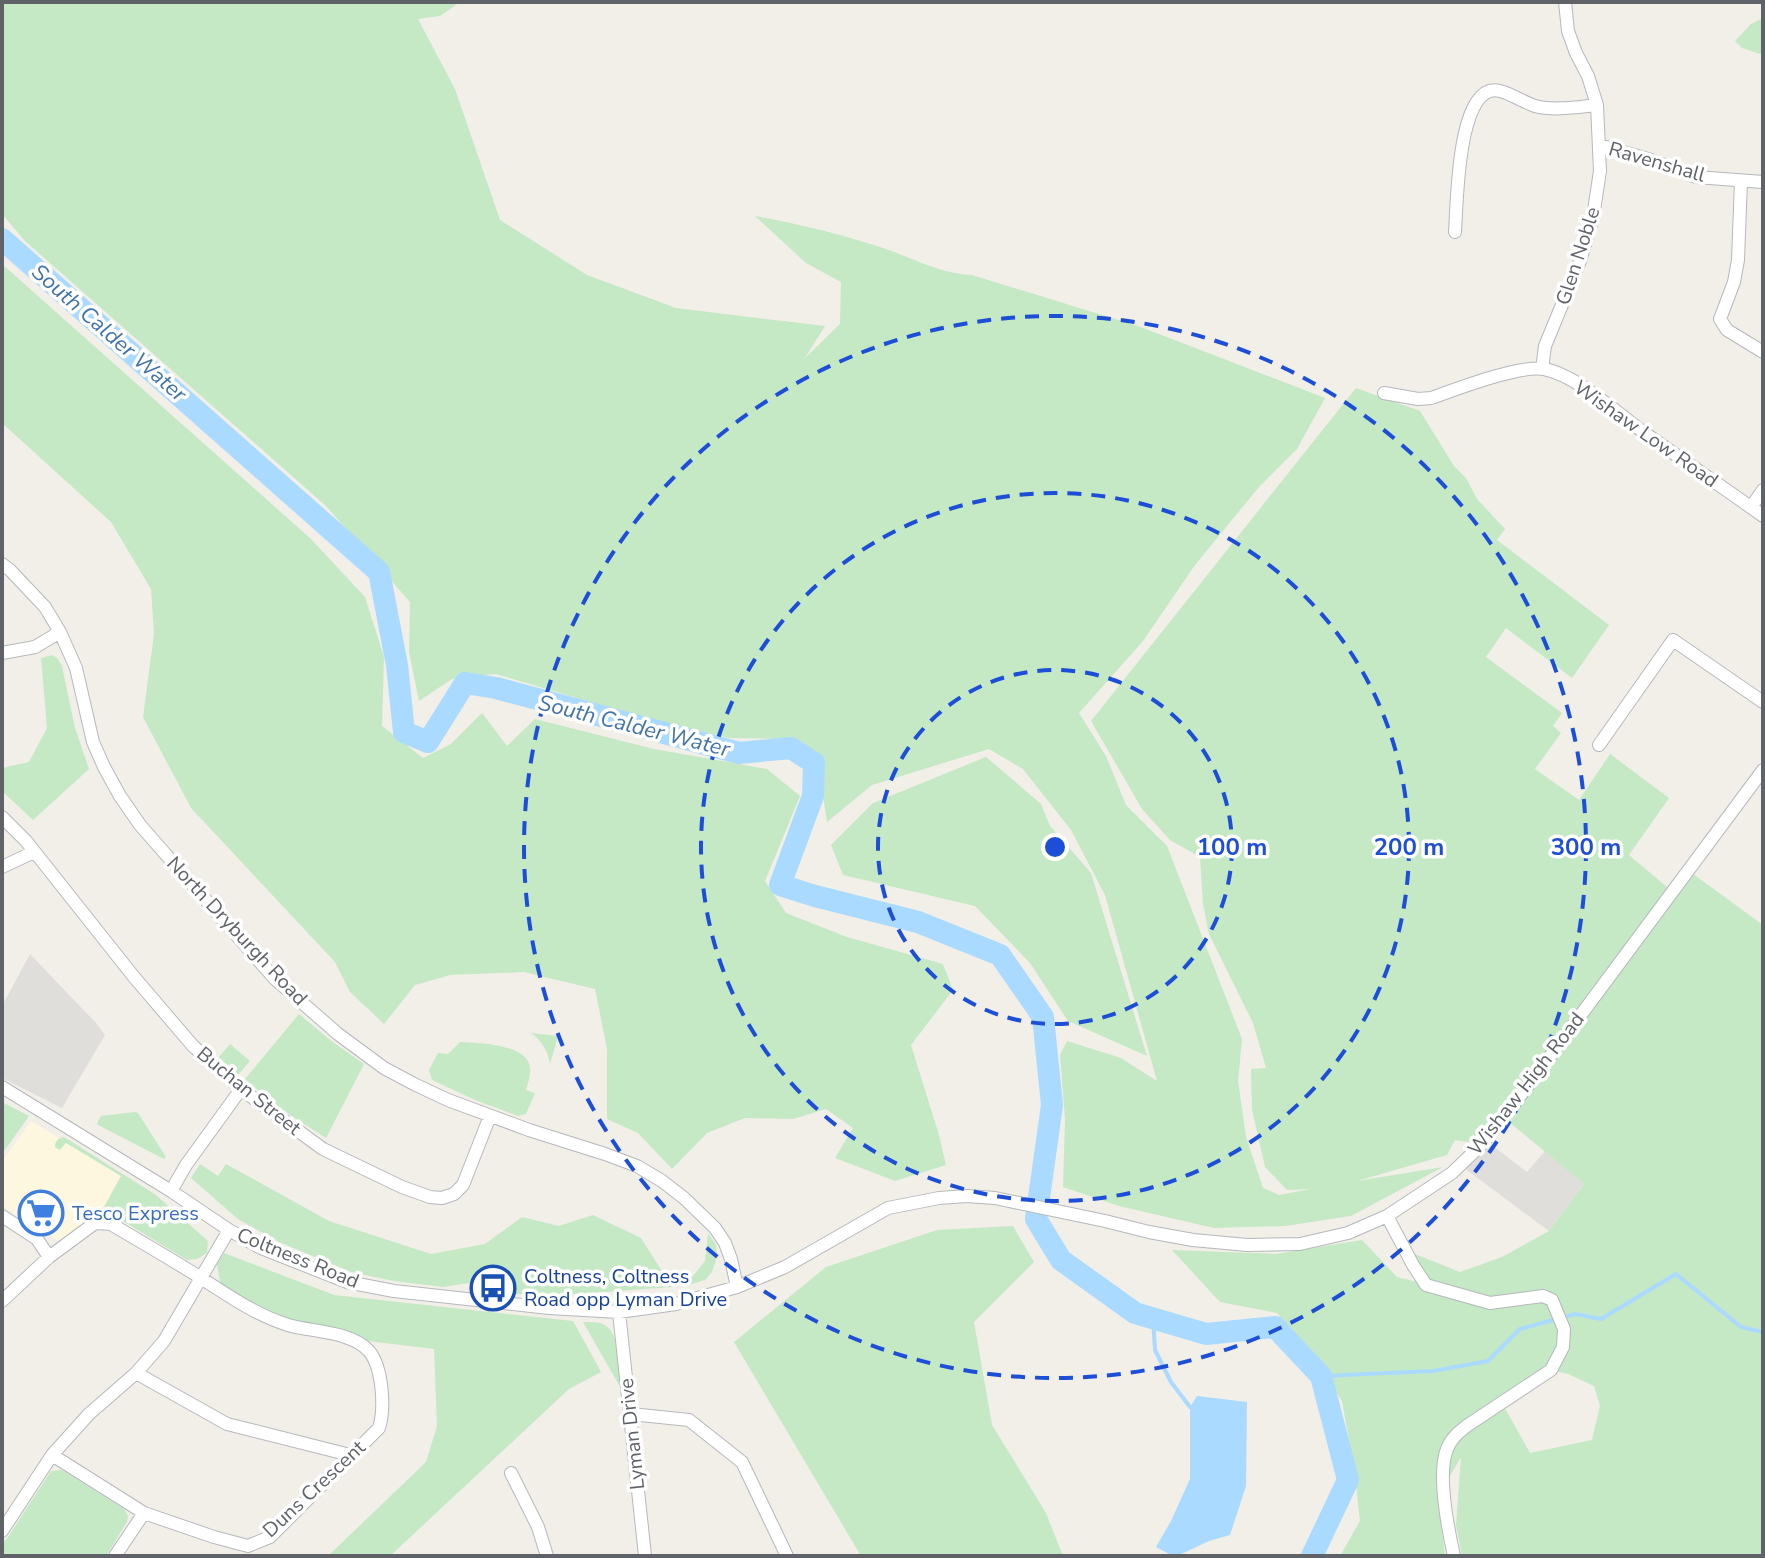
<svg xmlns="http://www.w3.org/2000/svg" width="1765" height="1558" viewBox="0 0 1765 1558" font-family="'Nunito Sans',sans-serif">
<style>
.commercial{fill:#fef7e0}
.industrial{fill:#e0deda}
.green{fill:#c5e8c5;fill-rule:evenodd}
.water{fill:#aadaff}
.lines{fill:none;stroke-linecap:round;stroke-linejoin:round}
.stream{stroke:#aadaff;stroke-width:4}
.river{stroke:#aadaff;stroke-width:22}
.minor-casing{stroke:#b5b8bc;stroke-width:14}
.minor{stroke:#fff;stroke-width:12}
.ring{fill:none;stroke:#1d4ed8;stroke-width:4;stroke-dasharray:14 10}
.labels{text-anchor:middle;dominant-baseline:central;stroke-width:7;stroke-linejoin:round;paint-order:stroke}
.street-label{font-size:20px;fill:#5f6368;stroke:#fff}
.shop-label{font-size:20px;fill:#366cbe;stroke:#fff;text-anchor:start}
.transit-label{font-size:20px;fill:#164399;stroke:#fff;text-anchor:start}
.water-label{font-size:22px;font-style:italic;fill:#4174aa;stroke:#fff}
.centre{fill:#1d4ed8;stroke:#fff;stroke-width:4}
.ring-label{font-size:24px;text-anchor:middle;font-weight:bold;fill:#1d4ed8;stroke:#fff;stroke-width:7;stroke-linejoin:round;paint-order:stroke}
</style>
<rect width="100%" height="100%" fill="#f1efe8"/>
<!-- commercial -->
<path class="commercial" d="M31,1121L121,1176L100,1213L58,1241L2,1206V1161Z"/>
<!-- industrial -->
<path class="industrial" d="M30,954L96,1023L105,1035L62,1108L2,1078V1006Z
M1485,1140L1527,1172L1545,1151L1584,1184L1549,1231L1460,1165Z"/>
<!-- green -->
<path class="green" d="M2,2H460L440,16L418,19L455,89L500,220L587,275L676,308L825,326L805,358L840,324L841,282L806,263L755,216C798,224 841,234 883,248C912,258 941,274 972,275L1138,326L1325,398L1297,449L1259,487L1195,565L1143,641L1079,713L1106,756L1126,805L1167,846L1242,1039L1238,1081L1246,1137L1263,1188L1279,1195L1311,1189L1287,1190L1265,1167L1252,1110L1251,1069L1266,1068L1253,1023L1209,934L1203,904L1200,857L1170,840L1142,809L1091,721L1356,388L1420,411L1454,466L1466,478L1477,499L1505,529L1497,540L1609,625L1572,678L1506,628L1486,657L1562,713L1553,726L1561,733L1535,769L1579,800L1610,754L1669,798L1629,855L1673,892L1689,871L1763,925V1556H1462L1456,1525L1461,1457L1438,1497L1445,1556H1340L1360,1521L1354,1468L1342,1401L1277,1313L1220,1302L1172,1250L1276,1254L1362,1240L1397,1277L1425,1284L1413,1265L1415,1254L1460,1272L1502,1257L1549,1231L1584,1184L1503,1117L1482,1144L1455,1140L1447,1155L1357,1181L1443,1167L1351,1216L1285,1226L1214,1228L1119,1206L1063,1187L1065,1119L1060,1055L1067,1041L1121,1058L1157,1081L1105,895L1071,830L1023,769L989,749L872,785L827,822L817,757L796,739L729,738L647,719L496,674L452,679L419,701L409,652L410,602L326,506L25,241L2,214ZM1551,1370L1568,1374L1594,1386L1600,1406L1592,1440L1530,1453L1502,1403Z
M1763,18V55L1742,48L1735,41L1751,24Z
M2,264L311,539L365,597L384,657L382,726L423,758L451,744L482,713L507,746L535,719L654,749L767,769L800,796L765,881L786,913L847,937L943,964L953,990L911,1045L939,1135L946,1165L895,1181L835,1158L853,1128L826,1109L793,1119L745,1118L707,1133L672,1169L638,1133L607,1119V1049L595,989L524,972L450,975L415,985L384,1024L350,992L335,962L191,808L143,717L154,634L151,589L111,522L2,423Z
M52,655L57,658L62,666L75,728L89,769L33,820L2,791V768L29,762L47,728L41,658Z
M986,757L1041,804L1050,826L1091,873L1147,1056L1068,1021L1030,963L975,906L843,875L831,845L873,803Z
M299,1014L330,1040L364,1064L326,1138L278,1107L245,1079Z
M531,1033L558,1036L550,1064C548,1051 542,1041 531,1033Z
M460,1042C478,1043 523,1044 529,1064C532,1073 528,1082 526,1090L535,1093L526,1114L518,1116L475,1100L432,1080L429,1070L438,1053L448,1054Z
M230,1044L250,1061L238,1075L219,1057Z
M2,1102L29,1116L2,1154Z
M135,1112L138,1113L166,1157L164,1159L98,1125L97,1123L101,1116Z
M64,1137L156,1195L208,1241L207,1253L197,1259L187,1260L103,1209L121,1176L66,1143L60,1150L55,1147C55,1141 58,1138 64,1137Z
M200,1164L218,1176L226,1164L329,1221L431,1254L485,1244L522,1217L559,1226L593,1215L641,1238L672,1287L577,1294H514L504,1287L475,1282L443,1287L394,1281L351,1272L279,1242L238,1219L191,1178Z
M1013,1226L1034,1262L974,1322L992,1425L1046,1513L1063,1556H861L734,1342L826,1267L937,1230Z
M708,1233L716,1245L717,1256L712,1272L705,1280L685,1286L705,1261Z
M224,1253L334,1295L573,1321L601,1372L569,1389L390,1556H328L426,1462L437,1426L434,1349L368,1341L359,1336L287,1318L251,1304L220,1282L217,1264Z
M583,1322C589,1322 598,1322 603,1324C621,1332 621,1375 623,1392Z
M62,1470L124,1509L128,1516L127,1522L106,1556H2V1544L8,1537L51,1471Z"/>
<!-- water -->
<path class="water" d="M1197,1396L1247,1402L1246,1486L1230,1535L1209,1541L1177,1556H1173L1156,1547L1171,1521L1190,1479V1407Z"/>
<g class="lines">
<!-- stream -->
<path class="stream" d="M1153,1318L1155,1350L1171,1382L1190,1407
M1321,1376L1433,1371L1488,1361L1520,1329L1575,1314L1601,1319L1676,1274L1741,1327L1763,1332"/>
<!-- river -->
<path class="river" d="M2,239L379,572L397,665L404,732L428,742L465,683L496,688L739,753L791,748L814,763L813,796L780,885L815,896L918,922L1000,955L1043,1017L1052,1105L1036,1219L1061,1260L1135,1313L1206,1334L1275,1327L1321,1376L1348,1480L1312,1556"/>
<!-- minor casing -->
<g class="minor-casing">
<path id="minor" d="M1599,145L1651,160L1696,177L1763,182
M1741,181L1738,260L1734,282L1720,319L1727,330L1763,352
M1455,232C1457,205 1457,80 1500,91C1512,94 1523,102 1535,106C1554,111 1577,107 1597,105
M1542,369L1545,346L1580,261L1593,217L1600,171L1597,105L1588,76L1576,53L1568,31L1565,2
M1384,393L1418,399L1431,398C1457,389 1518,365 1544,369C1576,375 1616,412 1642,431C1682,460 1723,487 1763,516
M1751,507L1763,490
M2,564L10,570L45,607L60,632L76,668L93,742L104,767L120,796L140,825L275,979L338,1034L384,1068L414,1084L448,1100L529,1130L605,1154L637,1166L662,1181L684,1198L715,1228L725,1243L731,1259L737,1287
M2,653L35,647L60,632
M1599,745L1673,640L1763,702
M2,817L26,841L134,977L193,1046L241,1089L323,1149L402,1187L430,1197L442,1198L454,1194L463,1185L490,1116
M2,867L34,852
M2,1087L171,1191L229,1230L261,1248L347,1282L394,1291L549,1308L619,1312L676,1304L737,1287L785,1267L888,1208L939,1198L967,1196L995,1198L1105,1221L1149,1232L1193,1240L1247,1245L1300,1244L1348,1233L1387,1216L1452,1173L1482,1144L1534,1078L1763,770
M171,1191L186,1165L241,1089
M2,1216L37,1239L49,1257
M1387,1216L1413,1265L1426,1285L1490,1303L1543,1296L1552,1300L1564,1329L1563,1347L1551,1370L1468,1425C1459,1432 1451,1438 1447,1449C1437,1474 1448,1529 1454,1556
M2,1301L49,1257L95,1223L111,1224C141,1242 171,1259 201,1278C229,1296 256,1315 288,1325C312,1332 351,1331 369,1351C383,1368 385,1409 379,1428L270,1537L248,1546L214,1537L144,1513L52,1455
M619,1312L645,1556
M136,1373L227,1424L350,1455
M631,1414L689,1420L742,1462L787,1556
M511,1473L538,1527L547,1556
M2,1531L52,1455L89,1414L136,1373L164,1341L229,1230
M115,1556L144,1513"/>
</g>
<!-- minor -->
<use href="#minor" class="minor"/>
</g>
<!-- distance rings -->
<g class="ring">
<circle cx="1055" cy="847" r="177"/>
<circle cx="1055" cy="847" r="354"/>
<circle cx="1055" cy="847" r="531"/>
</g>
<!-- icons -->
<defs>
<g id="supermarket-ring" transform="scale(2.3)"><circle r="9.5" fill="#fff" stroke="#3f7fe0" stroke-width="1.5"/><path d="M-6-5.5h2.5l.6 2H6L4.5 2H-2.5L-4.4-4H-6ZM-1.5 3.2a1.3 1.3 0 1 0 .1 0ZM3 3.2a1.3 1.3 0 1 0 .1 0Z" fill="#3f7fe0"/></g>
<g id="bus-ring" transform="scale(2.3)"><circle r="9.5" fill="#fff" stroke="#1a4fb4" stroke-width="1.5"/><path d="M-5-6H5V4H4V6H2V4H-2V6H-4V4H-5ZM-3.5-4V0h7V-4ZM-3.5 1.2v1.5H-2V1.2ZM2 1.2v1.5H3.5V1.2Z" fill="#1a4fb4"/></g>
</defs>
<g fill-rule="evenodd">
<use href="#supermarket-ring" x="41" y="1213"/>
<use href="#bus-ring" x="493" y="1288"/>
</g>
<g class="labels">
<!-- street labels -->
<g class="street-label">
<text transform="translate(1657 162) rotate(16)">Ravenshall</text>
<text transform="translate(1578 256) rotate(-72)">Glen Noble</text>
<text transform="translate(1646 434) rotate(35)">Wishaw Low Road</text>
<text transform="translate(237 931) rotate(47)">North Dryburgh Road</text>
<text transform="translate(1526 1084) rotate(-52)">Wishaw High Road</text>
<text transform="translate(249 1091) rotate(39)">Buchan Street</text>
<text transform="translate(298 1258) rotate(22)">Coltness Road</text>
<text transform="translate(632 1434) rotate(-96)">Lyman Drive</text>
<text transform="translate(314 1489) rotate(-43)">Duns Crescent</text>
</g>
<!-- shop labels -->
<g class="shop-label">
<text x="72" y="1213">Tesco Express</text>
</g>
<!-- transit labels -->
<g class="transit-label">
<text x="524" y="1276">Coltness, Coltness<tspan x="524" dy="23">Road opp Lyman Drive</tspan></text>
</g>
<!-- water labels -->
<g class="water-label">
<text transform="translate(109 333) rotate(41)">South Calder Water</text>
<text transform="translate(634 726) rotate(14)">South Calder Water</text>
</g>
</g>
<circle cx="1055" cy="847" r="12" class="centre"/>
<g class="ring-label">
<text x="1232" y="855">100 m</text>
<text x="1409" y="855">200 m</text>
<text x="1586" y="855">300 m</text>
</g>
<!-- border -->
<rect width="1765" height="1558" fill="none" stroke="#5f6368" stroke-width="8"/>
</svg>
